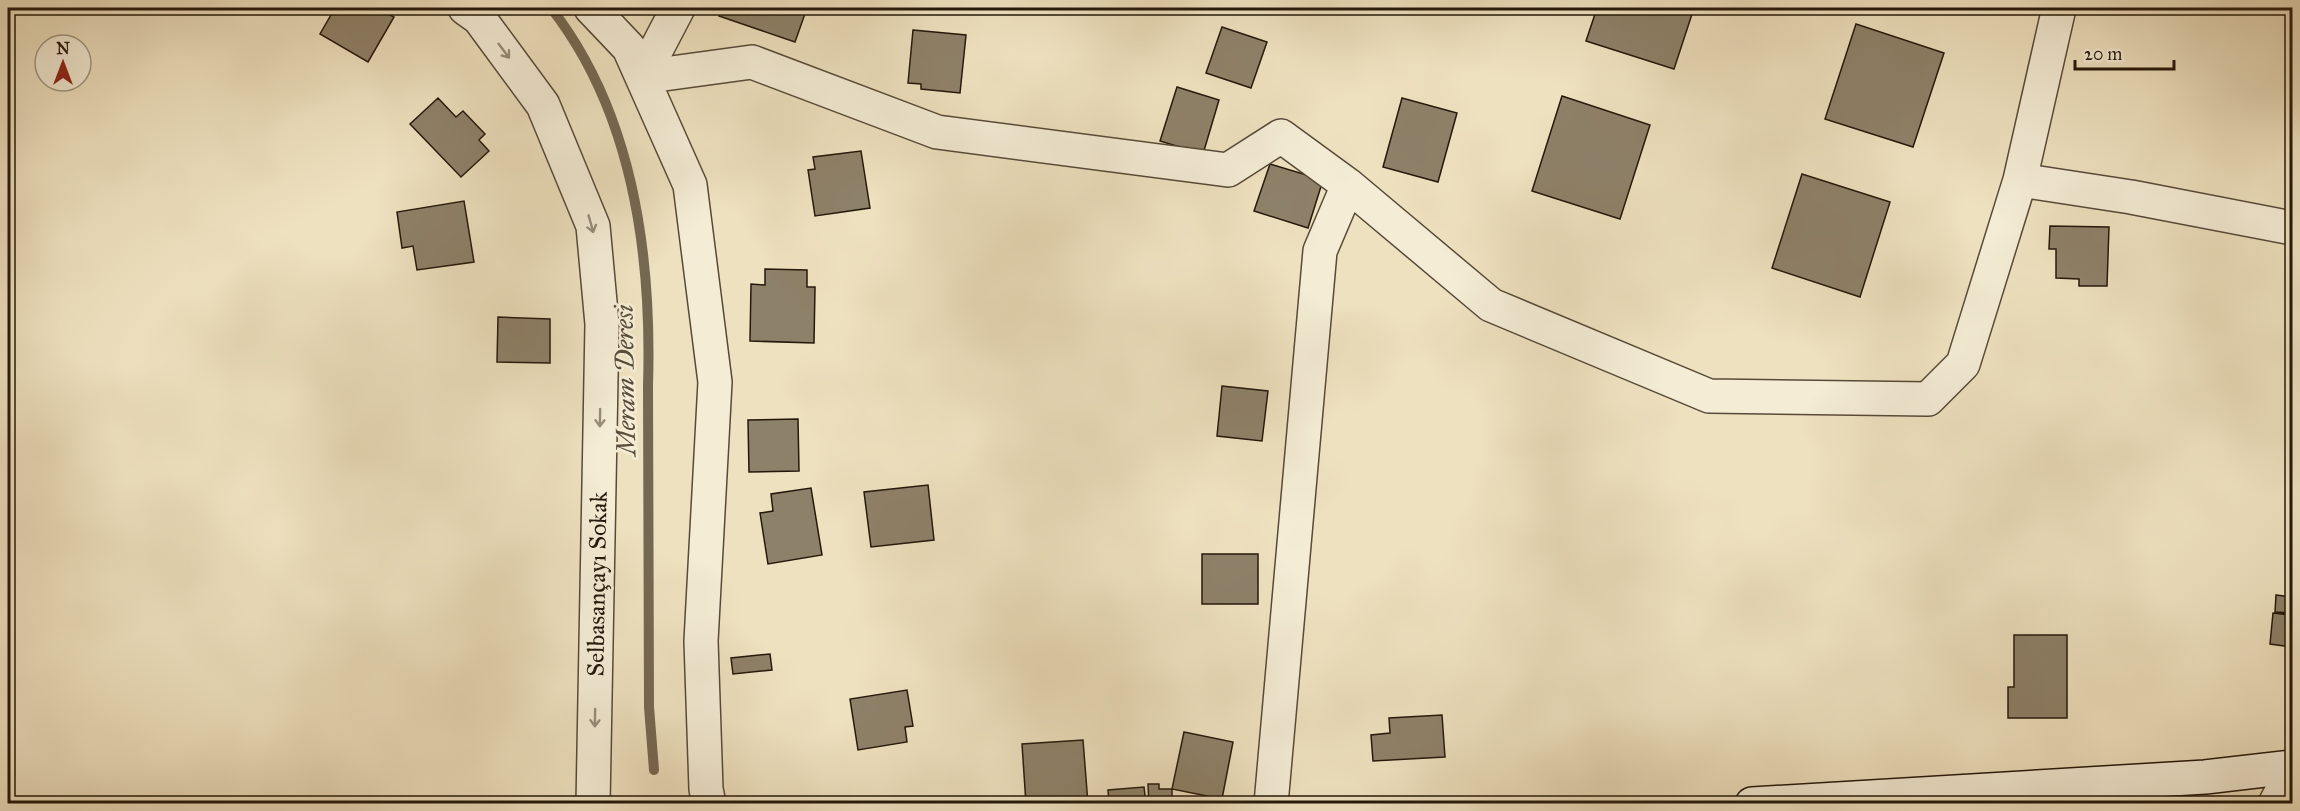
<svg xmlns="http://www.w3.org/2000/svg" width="2300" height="811" viewBox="0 0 2300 811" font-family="'IM FELL Great Primer',serif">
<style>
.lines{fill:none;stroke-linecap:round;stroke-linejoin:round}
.stream{stroke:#756852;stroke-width:10}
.building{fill:#8e8169;stroke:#25180b;stroke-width:1.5}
.street-casing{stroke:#574a38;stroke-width:36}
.secondary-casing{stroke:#25180b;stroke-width:36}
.street{stroke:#f4ecd5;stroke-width:33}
.secondary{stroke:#f4ecd5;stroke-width:33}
.oneway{stroke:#978d7a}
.labels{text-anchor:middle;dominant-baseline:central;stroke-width:5;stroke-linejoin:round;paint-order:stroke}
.street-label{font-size:24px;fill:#25180b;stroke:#f4ecd5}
.water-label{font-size:26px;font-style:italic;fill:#5a4d3b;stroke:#f4ecd5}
</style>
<rect width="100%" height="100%" fill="#eee1bf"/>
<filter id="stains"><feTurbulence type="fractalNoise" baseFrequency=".00333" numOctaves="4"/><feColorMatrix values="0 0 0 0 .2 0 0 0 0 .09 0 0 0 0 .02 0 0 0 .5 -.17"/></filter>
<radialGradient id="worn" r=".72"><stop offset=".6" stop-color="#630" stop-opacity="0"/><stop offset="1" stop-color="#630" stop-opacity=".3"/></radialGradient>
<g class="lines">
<!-- stream -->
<path class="stream" d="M551,8C634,114 652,256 648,386L649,707L654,770"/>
</g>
<!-- building -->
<path class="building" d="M335,8H376L394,17L368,62L320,34Z
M722,8H807L795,42L719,16Z
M1597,8H1694L1674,69L1586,41Z
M1856,24L1944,53L1913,147L1825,119Z
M1222,27L1267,42L1251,88L1206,73Z
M913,30L966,35L960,93L921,89V84L908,83Z
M1177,87L1219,100L1203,154L1160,141Z
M1562,96L1650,125L1620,219L1532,191Z
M438,98L456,117L463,111L485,134L479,140L489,151L461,177L410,124Z
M1402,98L1457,113L1438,182L1383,167Z
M861,151L870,208L815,216L808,170L815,169L813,157Z
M1270,164L1323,180L1308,228L1254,211Z
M1802,174L1890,202L1860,297L1772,268Z
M464,201L474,262L417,270L413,246L402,248L397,212Z
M2050,226L2109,227L2107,286H2079V279L2056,278V249H2049Z
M765,269L807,270V287H815L814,343L750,341L751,284L765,285Z
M498,317L550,319V363L497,362Z
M1222,386L1268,391L1262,441L1217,436Z
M798,419L799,471L749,472L748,420Z
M928,485L934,540L871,547L864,492Z
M811,488L822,555L768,564L760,513L773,511L771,494Z
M1202,554H1258V604H1202Z
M2276,595L2292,597V647L2270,644L2273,613L2291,615V613L2275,612Z
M2014,635H2067V718H2008V687H2014Z
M770,654L772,670L733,674L731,658Z
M907,690L913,726L905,727L907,742L858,750L850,699Z
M1442,715L1445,757L1373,761L1371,735L1390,733L1389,718Z
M1184,732L1233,742L1222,799L1172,789Z
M1083,740L1088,804H1026L1022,744Z
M1148,784H1159V789H1172V804H1149Z
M1144,787L1146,804H1109L1108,790Z"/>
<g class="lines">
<!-- street casing -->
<g class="street-casing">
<path id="street" d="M465,8L479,18L543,105L593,226L602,324L593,804
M591,8L629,48L690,185L715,382L701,641L706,789L709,804
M678,8L642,77L752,62L937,132L1228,170L1281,136L1348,185L1491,305L1709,396L1928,399L1963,364L2020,180L2131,197L2292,228
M2020,180L2059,8
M1271,804L1320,251L1348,185
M2275,804L2292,772"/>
</g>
<!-- secondary casing -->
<g class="secondary-casing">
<path id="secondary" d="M1752,804L2205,777L2292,767"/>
</g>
<!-- street -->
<use href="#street" class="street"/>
<!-- secondary -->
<use href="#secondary" class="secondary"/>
</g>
<!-- one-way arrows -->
<defs><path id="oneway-shaft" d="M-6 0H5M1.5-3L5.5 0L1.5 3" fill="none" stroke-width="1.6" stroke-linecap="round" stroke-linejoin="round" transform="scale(1.5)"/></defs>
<g class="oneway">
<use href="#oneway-shaft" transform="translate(504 51) rotate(53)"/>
<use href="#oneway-shaft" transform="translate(591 224) rotate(74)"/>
<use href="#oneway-shaft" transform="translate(600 418) rotate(91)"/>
<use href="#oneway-shaft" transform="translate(595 718) rotate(91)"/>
</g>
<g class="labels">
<!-- street labels -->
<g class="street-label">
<text transform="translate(597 584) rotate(-89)">Selbasançayı Sokak</text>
</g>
<!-- water labels -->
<g class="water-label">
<text transform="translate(625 380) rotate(-91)">Meram Deresi</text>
</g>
</g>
<!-- margin -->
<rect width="2300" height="811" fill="none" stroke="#eee1bf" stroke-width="30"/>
<rect x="9" y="9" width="2282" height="793" fill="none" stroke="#25180b" stroke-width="3"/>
<rect x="15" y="15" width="2270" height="781" fill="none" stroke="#25180b" stroke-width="1.5"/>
<!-- north arrow -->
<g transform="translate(63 63)"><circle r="28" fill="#f4ecd5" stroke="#a19784" stroke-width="1.5"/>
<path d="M0-4.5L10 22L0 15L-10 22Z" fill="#8f2418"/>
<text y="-9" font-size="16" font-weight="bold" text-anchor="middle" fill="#25180b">N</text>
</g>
<!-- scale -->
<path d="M2075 60v9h99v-9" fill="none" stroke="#25180b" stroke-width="3"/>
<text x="2084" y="60" font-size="18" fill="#25180b" stroke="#f4ecd5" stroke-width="4.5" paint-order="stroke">20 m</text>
<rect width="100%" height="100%" filter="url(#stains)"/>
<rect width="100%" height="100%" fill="url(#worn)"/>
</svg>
